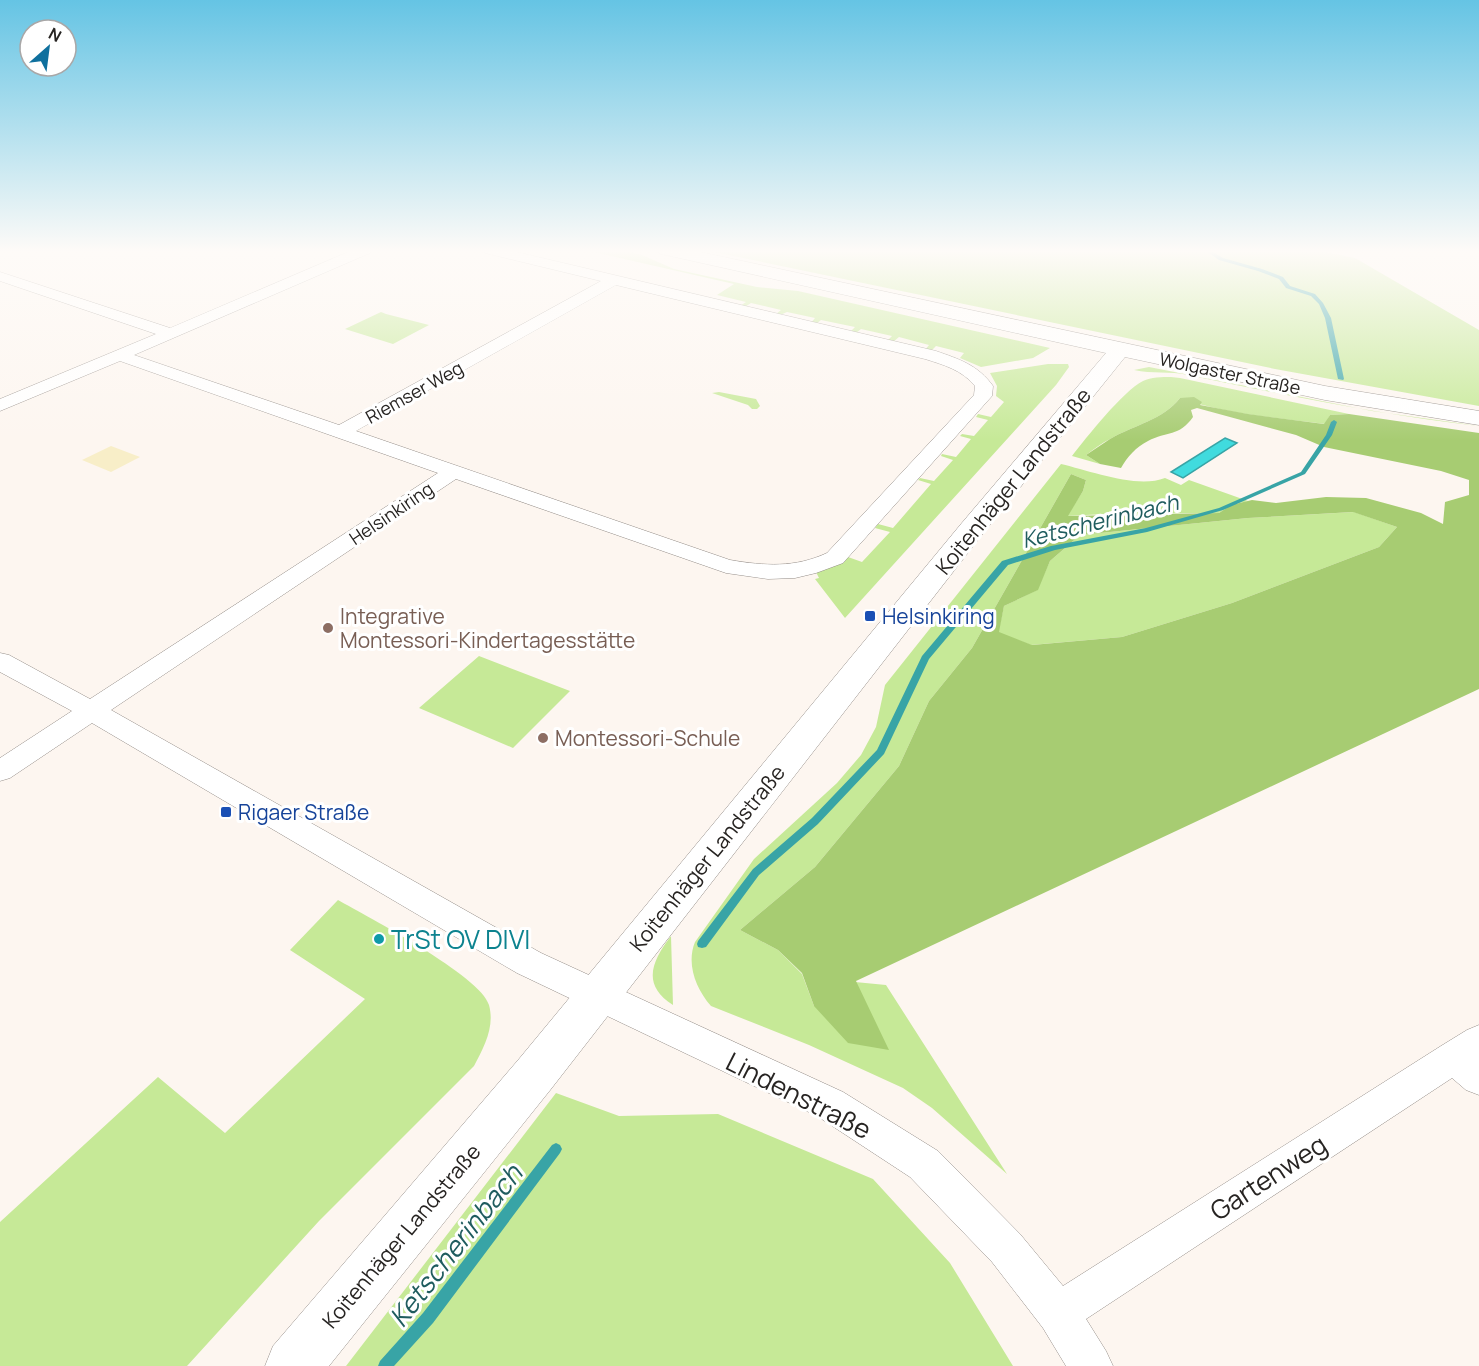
<svg xmlns="http://www.w3.org/2000/svg" width="1479" height="1366" viewBox="0 0 1479 1366" font-family="Manrope,sans-serif">
<style>
.green{fill:#c6e997}
.forest{fill:#a7cc72;fill-rule:evenodd}
.sand{fill:#f8eec8}
.water{fill:#40dbde;stroke:#38a4a6;stroke-width:1.5}
.lines{fill:none;stroke-linecap:round;stroke-linejoin:round}
.stream{fill:#38a4a6;fill-rule:evenodd}
.minor-casing{stroke:#948d88;stroke-width:1}
.secondary-casing{stroke:#948d88;stroke-width:1}
.minor{fill:#fff;fill-rule:evenodd}
.secondary{fill:#fff;fill-rule:evenodd}
.transit-dot{fill:#1a4fb4;stroke:#fff;stroke-width:2}
.education-dot{fill:#8d6e63;stroke:#fff;stroke-width:2}
.culture-dot{fill:#0f9aa8;stroke:#fff;stroke-width:2}
.labels{text-anchor:middle;dominant-baseline:central;stroke-width:6;stroke-linejoin:round;paint-order:stroke}
.far-street-label{font-size:18px;fill:#272422;stroke:#fff}
.street-label{font-size:21px;fill:#272422;stroke:#fff}
.education-label{font-size:21px;fill:#785e54;stroke:#fff;text-anchor:start}
.transit-label{font-size:21px;fill:#164399;stroke:#fff;text-anchor:start}
.water-label{font-size:22px;font-style:italic;fill:#1f5c5e;stroke:#fff}
.near-culture-label{font-size:26px;fill:#0d838f;stroke:#fff;text-anchor:start}
.near-street-label{font-size:26px;fill:#272422;stroke:#fff}
.near-water-label{font-size:27px;font-style:italic;fill:#1f5c5e;stroke:#fff}
</style>
<rect width="100%" height="100%" fill="#fdf6f0"/>
<!-- green -->
<path class="green" d="M585,250H620L642,255L674,269L757,287L798,291L1050,348L1033,358L981,367L960,358L964,353L936,346L931,351L925,350L929,345L899,337L893,342L887,341L892,336L861,329L856,333L850,332L855,327L821,320L816,324L811,323L815,318L787,312L780,315L776,314L781,310L751,303L745,307L740,306L746,302L717,295L734,284Z
M705,250H1315L1355,258L1479,330V406L1275,369Z
M381,312L386,314L429,325L393,344L345,329Z
M1048,364H1068L1069,367L1056,385L845,618L815,579L819,578L816,572L848,557L862,562L890,532L875,528L878,524L893,528L931,484L918,480L920,478L934,481L953,460L941,456L942,454L956,457L971,439L960,436L962,434L974,436L988,420L976,417L978,414L991,417L1004,402L996,396L997,386L990,373Z
M1149,367L1372,411L1479,426C1381,415 1285,395 1188,375C1170,371 1152,374 1134,370Z
M1171,377L1180,378L1349,414L1330,415L1325,424C1278,418 1224,414 1180,398C1163,420 1134,425 1110,439C1102,443 1094,449 1086,455L1100,464L1072,456C1086,438 1123,391 1143,381C1151,377 1162,377 1171,377Z
M719,392L756,399L760,406L757,409H752L748,405L712,393Z
M1061,464C1091,471 1137,489 1165,478L1181,485L1189,480L1248,501L1231,505L1219,513L1105,514L1067,516L1083,491L1086,480L1071,474L972,648L929,701L899,766L815,867L740,930L778,950L802,974L814,1006L855,982L886,985L1007,1174L932,1108L903,1088L809,1045L711,1006C696,989 686,964 695,942L754,859L837,783L861,755L876,727L885,685Z
M1354,512L1397,527L1379,547L1232,603L1122,637L1031,645L998,633L1004,606L1037,590L1050,561L1080,535L1248,518Z
M479,656L570,691L513,748L419,708Z
M338,900C368,917 481,976 489,1005C495,1027 484,1047 474,1066L319,1221L187,1366H0V1222L158,1077L225,1133L365,999L290,950Z
M671,936L673,1005C641,985 652,961 671,936Z
M556,1093L619,1116L718,1114L873,1179L950,1263L1013,1366H346Z"/>
<!-- forest -->
<path class="forest" d="M1194,397L1202,402L1200,405L1248,414L1324,424L1330,415L1349,414L1479,433V689L856,981L889,1050L848,1043L814,1006L802,973L778,950L740,930L815,867L899,766L929,701L972,648L1071,474L1086,480L1083,491L1068,516L1219,513L1231,505L1252,500L1276,503L1326,497L1366,498L1421,513L1443,524L1445,502L1469,495V480L1441,471L1324,447L1296,435L1197,408L1191,410L1193,417C1179,437 1167,431 1148,441C1136,447 1127,457 1121,468L1100,464L1086,455C1094,450 1102,444 1110,439C1134,425 1163,420 1180,398ZM1353,512L1397,527L1379,547L1232,603L1122,637L1032,645L999,632L1004,606L1038,590L1050,561L1080,535L1248,518Z"/>
<!-- sand -->
<path class="sand" d="M111,446L140,457L111,472L82,460Z"/>
<!-- water -->
<path class="water" d="M1225,438L1237,443L1183,478L1171,472Z"/>
<g class="lines">
<!-- stream -->
<path class="stream" d="M1205,250H1210L1223,258L1262,269L1283,277L1290,286L1315,294L1323,303L1331,318L1344,379L1343,380L1338,379L1325,318L1319,304L1311,296L1286,288L1279,279L1258,271L1219,260Z
M1334,420L1337,422L1332,435L1305,474L1223,510L1147,532L1055,550L1008,565L929,659L884,754L818,824L759,875L706,947L702,948L698,947L697,944L698,941L753,869L812,818L877,750L922,656L1002,561L1051,546L1146,528L1219,508L1301,472L1326,435L1331,422Z
M556,1143L560,1145L562,1149L560,1153L433,1323L394,1366H378L380,1361L423,1313L552,1145Z"/>
<!-- minor casing -->
<g class="minor-casing">
<path id="minor" d="M353,250H372L370,253L134,355L339,425L601,281L485,253L483,250H508L936,351C959,359 978,365 993,386L992,396L843,563L816,573L795,578L768,579L726,573L456,479L111,710L541,953L843,1092L938,1151L1020,1234L1063,1286L1441,1046L1467,1030L1479,1025V1095L1466,1090L1452,1078L1086,1319L1106,1351L1113,1366H1066L1043,1328L992,1262L910,1177L817,1116L517,973L92,723L10,778L0,781V758L72,711L0,672V653L9,655L90,699L438,473L120,361L0,411V399L156,334L0,281V272L170,328ZM616,285L925,359C944,365 962,370 975,386L974,395L827,553C795,568 765,566 730,560L356,431Z"/>
</g>
<!-- secondary casing -->
<g class="secondary-casing">
<path id="secondary" d="M657,250H691L1325,386L1479,411V425L1325,400L1125,357L981,536L551,1089L329,1366H265L273,1346L519,1059L961,524L1106,353L666,255L660,254Z"/>
</g>
<!-- minor -->
<use href="#minor" class="minor"/>
<!-- secondary -->
<use href="#secondary" class="secondary"/>
</g>
<!-- sky -->
<linearGradient id="sky" x2="0" y2="1"><stop stop-color="#65c4e4"/><stop offset="0.57" stop-color="#fefbf8"/><stop offset="1" stop-color="#fefbf8" stop-opacity="0"/></linearGradient>
<rect width="1479" height="441" fill="url(#sky)"/>
<!-- markers -->
<g class="transit-dot">
<rect x="864" y="610" width="12" height="12" rx="3"/>
<rect x="220" y="806" width="12" height="12" rx="3"/>
</g>
<g class="education-dot">
<circle cx="328" cy="628" r="6"/>
<circle cx="543" cy="738" r="6"/>
</g>
<circle class="culture-dot" cx="379" cy="939" r="6"/>
<g class="labels">
<!-- far-street labels -->
<g class="far-street-label">
<text transform="translate(1230 373) rotate(12)">Wolgaster Straße</text>
<text transform="translate(414 392) rotate(-29)">Riemser Weg</text>
<text transform="translate(391 513) rotate(-34)">Helsinkiring</text>
</g>
<!-- street labels -->
<g class="street-label">
<text transform="translate(1013 481) rotate(-51)">Koitenhäger Landstraße</text>
<text transform="translate(707 858) rotate(-51)">Koitenhäger Landstraße</text>
<text transform="translate(401 1236) rotate(-50)">Koitenhäger Landstraße</text>
</g>
<!-- education labels -->
<g class="education-label">
<text x="340" y="616">Integrative<tspan x="340" dy="24">Montessori-Kindertagesstätte</tspan></text>
<text x="555" y="738">Montessori-Schule</text>
</g>
<!-- transit labels -->
<g class="transit-label">
<text x="882" y="616">Helsinkiring</text>
<text x="238" y="812">Rigaer Straße</text>
</g>
<!-- water labels -->
<g class="water-label">
<text transform="translate(1100 521) rotate(-14)">Ketscherinbach</text>
</g>
<!-- near-culture labels -->
<g class="near-culture-label">
<text x="391" y="939">TrSt OV DIVI</text>
</g>
<!-- near-street labels -->
<g class="near-street-label">
<text transform="translate(799 1095) rotate(27)">Lindenstraße</text>
<text transform="translate(1268 1177) rotate(-33)">Gartenweg</text>
</g>
<!-- near-water labels -->
<g class="near-water-label">
<text transform="translate(455 1245) rotate(-52)">Ketscherinbach</text>
</g>
</g>
<!-- north arrow -->
<g transform="translate(48 48) rotate(28)"><circle r="28" fill="#ffffff" stroke="#a9a7a7" stroke-width="1.5"/>
<path d="M0-4.5L10 22L0 15L-10 22Z" fill="#0f709e"/>
<text y="-9" font-size="16" font-weight="bold" text-anchor="middle" fill="#272422">N</text>
</g>
</svg>
